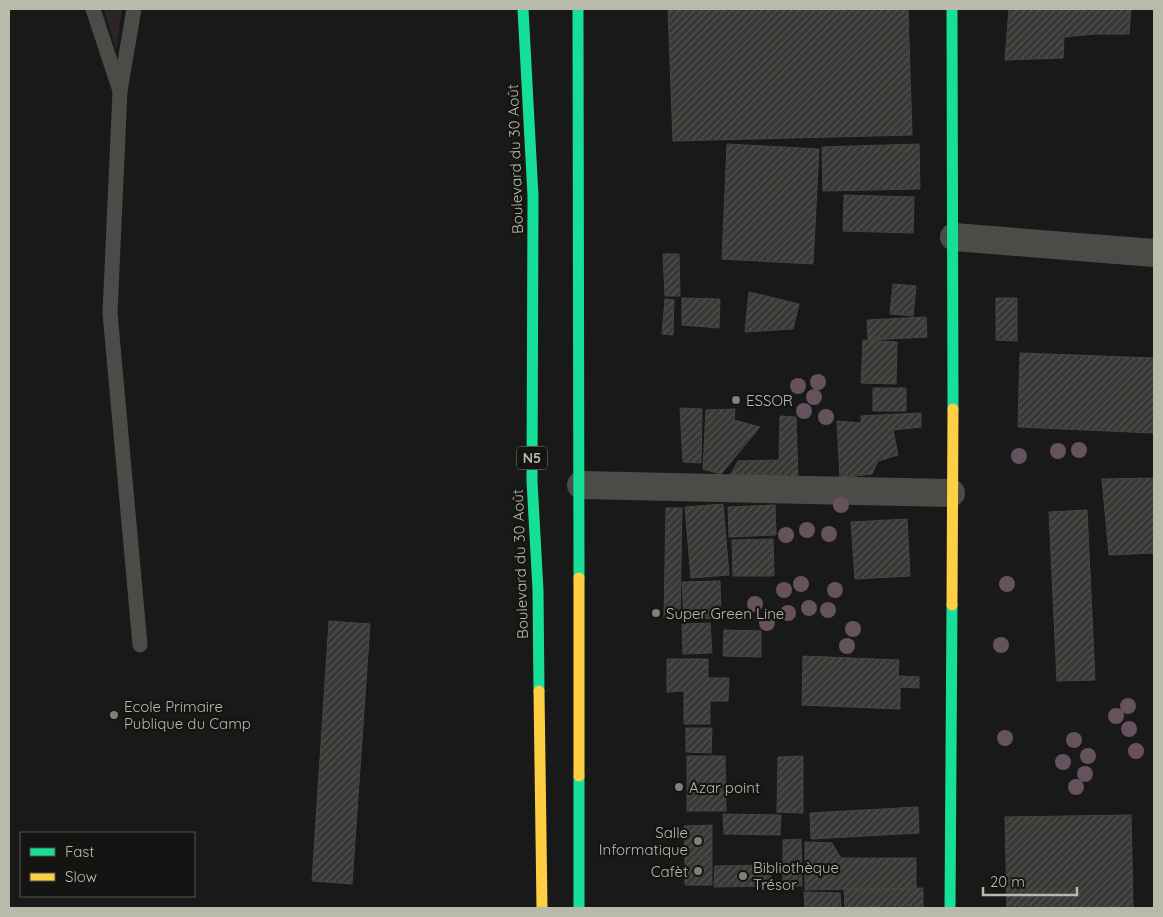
<svg xmlns="http://www.w3.org/2000/svg" width="1163" height="917" viewBox="0 0 1163 917" font-family="Quicksand,sans-serif">
<style>
.green{fill:#2d2428}
.building{fill:url(#building-hatch);stroke:#454541}
.lines{fill:none;stroke-linecap:round;stroke-linejoin:round}
.lane{stroke:#4b4c47;stroke-width:15}
.street{stroke:#4b4c47;stroke-width:28}
.fast{stroke:#16e098;stroke-width:11}
.slow{stroke:#ffcf43;stroke-width:11}
.tree{fill:#66525c}
.poi-dot{fill:#808277;stroke:#141513;stroke-width:2}
.labels{text-anchor:middle;dominant-baseline:central;stroke-width:4.5;stroke-linejoin:round;paint-order:stroke}
.shield{fill:#141513;stroke:#87887d;stroke-width:1}
.shield-label{font-size:14px;font-weight:bold;fill:#b8baaa}
.street-label{font-size:15px;fill:#b8baaa;stroke:#141513}
.poi-label{font-size:15px;fill:#b8baaa;stroke:#141513;text-anchor:start}
</style>
<defs>
<pattern id="building-hatch" width="6" height="6" patternUnits="userSpaceOnUse" patternTransform="scale(1.25)"><rect width="6" height="6" fill="#383836"/><path d="M-1 1l2-2M0 6l6-6M5 7l2-2" fill="none" stroke="#535350"/></pattern>
</defs>
<rect width="100%" height="100%" fill="#191919"/>
<!-- green -->
<path class="green" d="M104,9H122L116,50Z"/>
<!-- building -->
<path class="building" d="M668,9H908L912,135L673,141Z
M1009,9H1131L1129,34H1095L1064,37L1063,58L1005,60Z
M727,144L819,149L813,264L722,259Z
M919,144L920,189L823,191L822,147Z
M844,195L914,197L913,233L843,231Z
M663,254H679L680,296H665Z
M893,284L916,286L913,316L890,314Z
M749,292L799,304L793,329L745,332Z
M682,298L720,299L719,328L682,325Z
M996,298H1017V341L996,340Z
M665,299L674,300L673,335L662,334Z
M926,317L927,337L868,340L867,320Z
M863,340L897,342L896,384L861,383Z
M1020,353L1154,358V433L1018,427Z
M873,388H906V411H873Z
M680,408L702,409L701,463L683,462Z
M735,409L734,420L760,427L721,474L703,469L706,410Z
M921,413V427L893,430L898,455L878,461L872,474L840,478L837,421L861,423V416Z
M780,416L796,417L798,478L730,476L738,461L779,460Z
M1154,478V553L1109,555L1102,479Z
M723,504L729,575L691,578L685,507Z
M775,505L776,535L729,537L728,507Z
M666,508H682L680,618H664Z
M1087,510L1095,680L1057,681L1049,512Z
M907,519L910,576L855,579L851,522Z
M773,539L774,576H733L732,540Z
M720,581L721,618L684,619L682,582Z
M329,621L370,624L352,884L312,881Z
M710,623L712,653L683,654L682,624Z
M724,630L761,631V657L723,656Z
M803,656L899,660L898,676L919,677V688L900,687V709L802,705Z
M667,659H708V678H729L728,701H710V724H684V691L667,692Z
M686,728H712L711,753L686,752Z
M687,756H725L726,811H687Z
M803,756V813L777,812L778,757Z
M918,807L919,833L811,839L810,813Z
M723,814L781,815L780,835L724,834Z
M1131,815L1133,908H1007L1005,817Z
M712,825V856H685L684,826Z
M801,839L802,886H783V840Z
M805,842L832,843L841,858H916V888L805,890Z
M712,856V885H685V857Z
M771,865V886L714,887L715,866Z
M923,888V908H845L844,889Z
M804,892L840,893L841,908H805Z"/>
<g class="lines">
<!-- lane -->
<path class="lane" d="M93,9L119,88
M134,9L120,91L110,313L140,645"/>
<!-- street -->
<path class="street" d="M954,237L1154,253
M581,485L951,493"/>
<!-- fast -->
<path class="fast" d="M523,9L533,196L532,481L538,590L539,691
M578,9L579,578
M952,9L953,409
M579,776V908
M950,908L952,605"/>
<!-- slow -->
<path class="slow" d="M579,578V776
M952,605L953,409
M539,691L542,908"/>
</g>
<!-- trees -->
<g class="tree">
<circle cx="818" cy="382" r="8"/>
<circle cx="798" cy="386" r="8"/>
<circle cx="814" cy="397" r="8"/>
<circle cx="804" cy="411" r="8"/>
<circle cx="826" cy="417" r="8"/>
<circle cx="1079" cy="450" r="8"/>
<circle cx="1058" cy="451" r="8"/>
<circle cx="1019" cy="456" r="8"/>
<circle cx="841" cy="505" r="8"/>
<circle cx="807" cy="530" r="8"/>
<circle cx="829" cy="534" r="8"/>
<circle cx="786" cy="535" r="8"/>
<circle cx="801" cy="584" r="8"/>
<circle cx="1007" cy="584" r="8"/>
<circle cx="784" cy="590" r="8"/>
<circle cx="835" cy="590" r="8"/>
<circle cx="755" cy="604" r="8"/>
<circle cx="809" cy="608" r="8"/>
<circle cx="828" cy="610" r="8"/>
<circle cx="788" cy="613" r="8"/>
<circle cx="767" cy="623" r="8"/>
<circle cx="853" cy="629" r="8"/>
<circle cx="1001" cy="645" r="8"/>
<circle cx="847" cy="646" r="8"/>
<circle cx="1128" cy="706" r="8"/>
<circle cx="1116" cy="716" r="8"/>
<circle cx="1129" cy="729" r="8"/>
<circle cx="1005" cy="738" r="8"/>
<circle cx="1074" cy="740" r="8"/>
<circle cx="1136" cy="751" r="8"/>
<circle cx="1088" cy="756" r="8"/>
<circle cx="1063" cy="762" r="8"/>
<circle cx="1085" cy="774" r="8"/>
<circle cx="1076" cy="787" r="8"/>
</g>
<!-- markers -->
<g class="poi-dot">
<circle cx="736" cy="400" r="5"/>
<circle cx="656" cy="613" r="5"/>
<circle cx="114" cy="715" r="5"/>
<circle cx="679" cy="787" r="5"/>
<circle cx="698" cy="841" r="5"/>
<circle cx="698" cy="871" r="5"/>
<circle cx="743" cy="876" r="5"/>
</g>
<g class="labels">
<!-- shield labels -->
<rect class="shield" x="517" y="446.5" width="30" height="23" rx="4"/>
<g class="shield-label">
<text x="532" y="458">N5</text>
</g>
<!-- street labels -->
<g class="street-label">
<text transform="translate(515 159) rotate(-92)">Boulevard du 30 Août</text>
<text transform="translate(520 564) rotate(-92)">Boulevard du 30 Août</text>
</g>
<!-- poi labels -->
<g class="poi-label">
<text x="746" y="400">ESSOR</text>
<text x="666" y="613">Super Green Line</text>
<text x="124" y="706">Ecole Primaire<tspan x="124" dy="17">Publique du Camp</tspan></text>
<text x="689" y="787">Azar point</text>
<text x="688" y="832" text-anchor="end">Salle<tspan x="688" dy="17">Informatique</tspan></text>
<text x="753" y="867">Bibliothèque<tspan x="753" dy="17">Trésor</tspan></text>
<text x="688" y="871" text-anchor="end">Cafèt</text>
</g>
</g>
<!-- border -->
<rect width="1163" height="917" fill="none" stroke="#b8baaa" stroke-width="20"/>
<!-- legend -->
<rect x="20" y="832" width="175" height="65" fill="#141513" stroke="#56574f"/>
<rect x="30" y="848" width="25" height="8" fill="#16e098" stroke="#56574f"/>
<text x="65" y="857" font-size="15" fill="#b8baaa">Fast</text>
<rect x="30" y="873" width="25" height="8" fill="#ffcf43" stroke="#56574f"/>
<text x="65" y="882" font-size="15" fill="#b8baaa">Slow</text>
<!-- scale -->
<path d="M983 887v8h94v-8" fill="none" stroke="#b8baaa" stroke-width="2.5"/>
<text x="990" y="887" font-size="15" fill="#b8baaa" stroke="#141513" stroke-width="4" paint-order="stroke">20 m</text>
</svg>
